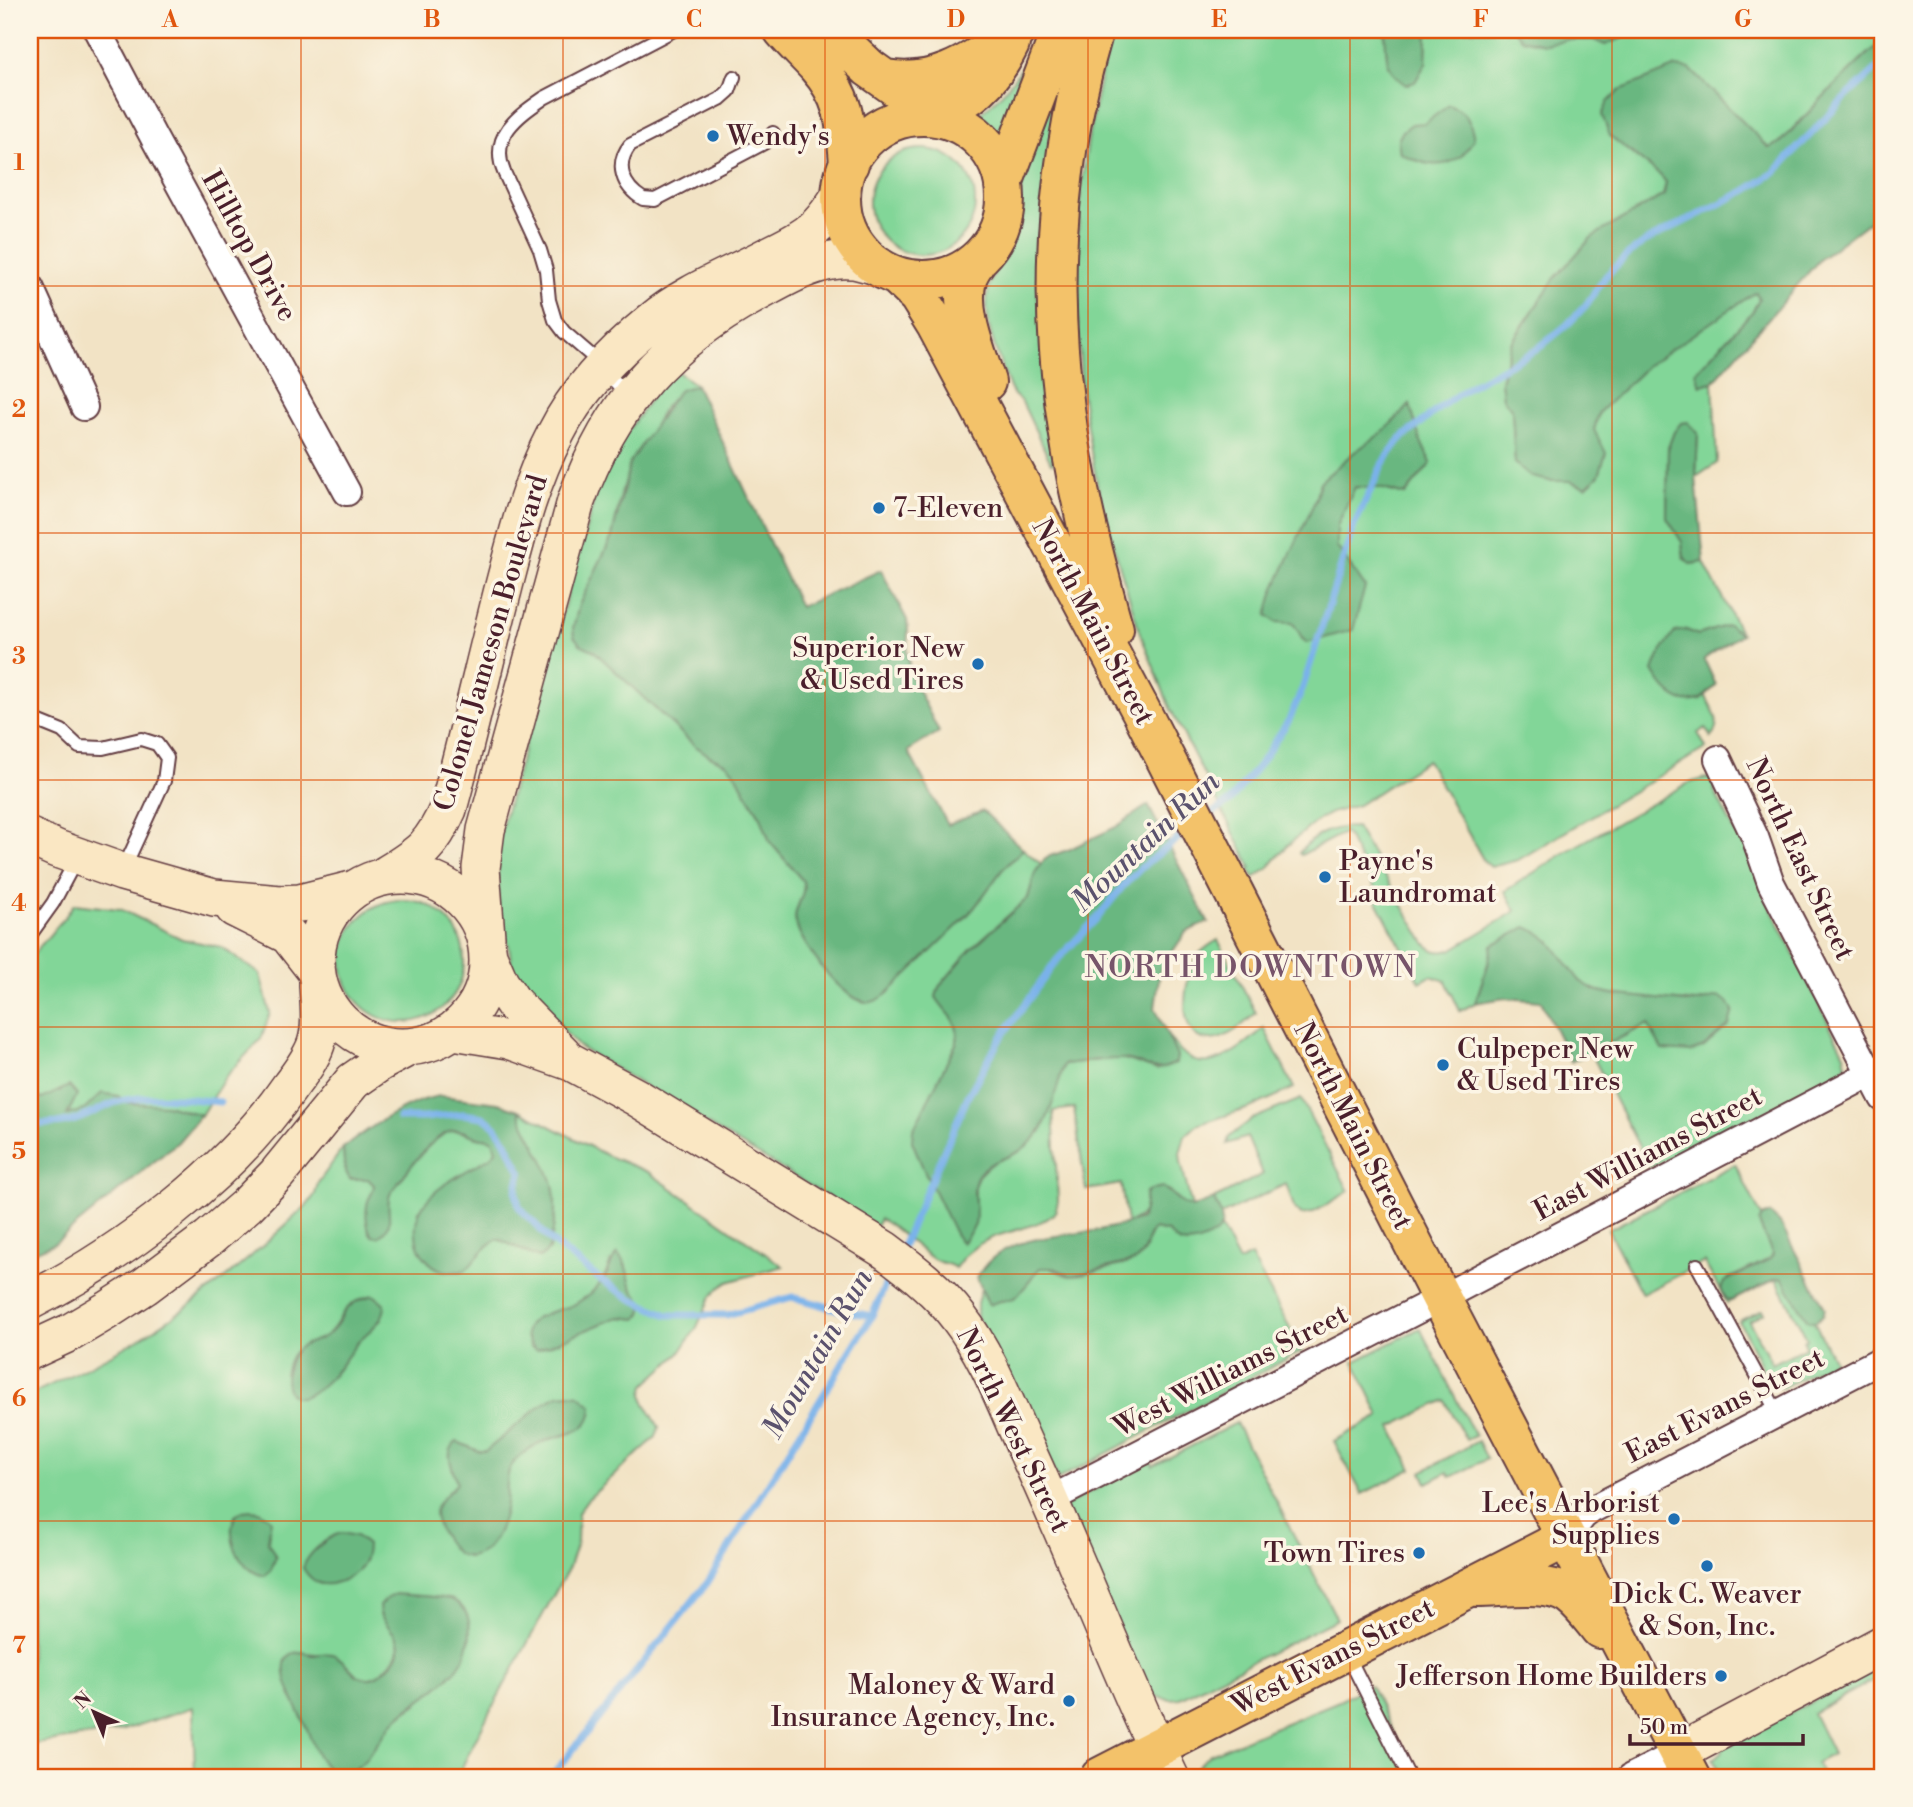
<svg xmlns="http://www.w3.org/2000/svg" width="1913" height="1807" viewBox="0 0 1913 1807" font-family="'Libre Bodoni',serif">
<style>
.green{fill:#82d698;stroke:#667a62;stroke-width:2;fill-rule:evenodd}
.forest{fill:#69b780;stroke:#5a6b56;stroke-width:2}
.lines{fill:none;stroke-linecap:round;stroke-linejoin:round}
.stream{stroke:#7ab2ea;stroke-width:7}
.lane-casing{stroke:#633c42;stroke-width:16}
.street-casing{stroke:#633c42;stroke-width:30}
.secondary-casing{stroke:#633c42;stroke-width:40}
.primary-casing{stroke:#633c42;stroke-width:42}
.lane{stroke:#fff;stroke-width:12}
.street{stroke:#fff;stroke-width:26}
.secondary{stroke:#fae7c3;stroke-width:37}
.primary{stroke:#f3c26a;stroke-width:38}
.grid{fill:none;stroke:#e0560e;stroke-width:2;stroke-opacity:0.55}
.poi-dot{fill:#1f6fb2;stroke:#fcf5e5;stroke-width:2.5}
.labels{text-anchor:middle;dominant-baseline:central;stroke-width:7;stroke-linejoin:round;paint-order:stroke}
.poi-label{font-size:28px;fill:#4a1f2b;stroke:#fcf5e5;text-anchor:end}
.street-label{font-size:28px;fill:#4a1f2b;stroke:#fcf5e5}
.water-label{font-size:30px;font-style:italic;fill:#5b526e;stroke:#fcf5e5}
.neighbourhood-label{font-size:30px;letter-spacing:2px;fill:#77546a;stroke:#fcf5e5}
.neatline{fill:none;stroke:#e0560e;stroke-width:2.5}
.grid-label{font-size:23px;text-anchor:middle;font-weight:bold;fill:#e0560e}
</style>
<rect width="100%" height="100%" fill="#fcf5e5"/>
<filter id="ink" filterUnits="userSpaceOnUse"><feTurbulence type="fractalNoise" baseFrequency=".0143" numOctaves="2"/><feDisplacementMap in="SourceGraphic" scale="14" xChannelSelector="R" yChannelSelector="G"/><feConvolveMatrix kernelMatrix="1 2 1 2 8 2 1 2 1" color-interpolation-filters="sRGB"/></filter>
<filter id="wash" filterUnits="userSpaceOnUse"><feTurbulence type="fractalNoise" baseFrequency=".00686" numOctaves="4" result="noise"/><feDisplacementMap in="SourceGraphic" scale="28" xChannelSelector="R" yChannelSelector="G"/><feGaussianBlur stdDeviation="1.57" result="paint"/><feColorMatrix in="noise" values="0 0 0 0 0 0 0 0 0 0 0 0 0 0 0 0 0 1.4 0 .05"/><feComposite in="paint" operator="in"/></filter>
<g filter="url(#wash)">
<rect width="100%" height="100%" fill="#f2e3c5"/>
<!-- green -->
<path class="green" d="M1037,30H1053L1003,140L976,118L977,116C1005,94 1028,66 1037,30Z
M1110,30H1385L1388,66L1426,64L1427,30H1514L1521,39L1545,44L1564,40H1594L1605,45L1625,37L1629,30H1883V42L1870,52L1828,92L1779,143L1769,148L1690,69L1610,136L1660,175L1666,182L1663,195L1592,237L1555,278L1511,343L1501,380L1503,397L1512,410L1515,463L1550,481H1570L1586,487L1594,430L1599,412L1648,365L1756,291L1759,299L1753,311L1696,372L1700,385L1713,382L1717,463L1696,477L1698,433L1681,424L1674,432L1668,448L1667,518L1682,542L1684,557L1690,564L1704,562L1741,634L1728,625L1698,635L1686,630L1701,700L1705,695C1713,711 1723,722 1711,737L1706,728L1698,733L1706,748L1518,860L1491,867L1484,861L1427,760L1358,805L1331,813L1318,820L1288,845L1268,868L1254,878L1249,868L1251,867L1171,710L1140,633L1101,505L1091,451L1082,396L1075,278L1081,189L1089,134ZM1410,405L1420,440L1431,463L1405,495L1380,488L1355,487L1337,526V547L1365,587L1302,639L1299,630L1292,623L1315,501L1320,482L1352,454L1383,432Z
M1070,32L1055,462L1051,463L1022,402L1014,395L1010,388C998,355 977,313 992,278C1000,262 1011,247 1017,230L1019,222L1022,161Z
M869 202a53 53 0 1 1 106 0a53 53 0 1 1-106 0Z
M672,368L696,385L680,390L663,409L622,490L612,537L579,605L573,629L574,636L580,644L593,650L694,745L710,756L727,764L735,772L745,791L761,817L770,842L803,881C807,896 792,908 796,923C801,945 843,1000 867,1002C874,1003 881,998 886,994L958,925L974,908L1002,870L1023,849L1041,864L1035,873L1028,898L971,949L939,987L936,997L950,1015L959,1031L957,1042L937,1084L959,1240L963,1242L975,1224V1184L978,1176L986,1168L997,1161L1019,1152L1041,1132L1047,1118L1064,1064L1122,1058L1157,1070L1177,1057L1169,1037C1176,1046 1187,1060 1199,1062C1221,1066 1250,1041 1264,1028L1294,1088L1252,1107L1197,1125L1185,1136L1180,1153L1181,1162L1192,1208L1183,1204L1168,1190L1146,1192C1144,1211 1147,1216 1127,1223L1121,1184L1086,1190L1074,1108L1053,1111L1058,1201L1055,1213C1030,1233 994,1229 970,1251C964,1255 960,1262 955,1268C948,1262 942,1264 935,1260C916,1248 901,1231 880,1219L876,1226L578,1046L513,976L509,946L499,917L496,847L604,465Z
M1706,778H1714L1718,787L1714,790L1735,832L1744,830L1765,896L1844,1054L1846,1064L1840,1074L1709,1143L1706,1139L1650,1168L1591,1053L1648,1024C1669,1042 1675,1057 1704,1047L1698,1002C1675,1001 1602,997 1585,985C1575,978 1568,965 1561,955L1490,957L1475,1003L1460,1011L1446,981L1431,976L1420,982L1376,900L1380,898L1345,832L1301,855L1299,853C1316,833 1330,827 1356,827L1425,943C1433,952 1440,953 1451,950L1516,911L1505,891L1569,850L1689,783Z
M342 961a61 61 0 1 1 122 0a61 61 0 1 1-122 0Z
M74,904L120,909L182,939L221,947L260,974L270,1013L261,1039L226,1076L201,1115L166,1105L84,1110L66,1115L70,1107L30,1096V958L65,917Z
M1218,940L1256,1013C1244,1024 1227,1040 1210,1040C1173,1041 1184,971 1200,953C1205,948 1211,944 1218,940Z
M1301,1099L1349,1191L1312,1213L1301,1215L1295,1210L1286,1184L1221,1215L1214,1199L1263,1174L1247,1137L1227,1144L1229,1137L1252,1119Z
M519,1110L608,1156L648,1172L783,1266L728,1282L719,1288L710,1298L697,1327L679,1354L645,1385L643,1394L644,1402L659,1427L656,1437L586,1501L578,1513L577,1542L569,1567L488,1715L457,1777H341C364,1767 374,1743 390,1726C398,1717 407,1710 416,1705L467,1649L470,1639L467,1617L460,1607L451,1599L419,1596L380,1615C399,1638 408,1647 384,1670C379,1675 373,1679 365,1678C353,1676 349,1663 339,1659C326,1653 314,1655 301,1652L290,1694C293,1700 298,1707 301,1714C312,1737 315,1762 338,1777H195L193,1707L124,1730L30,1745V1395C67,1377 105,1359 140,1338C202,1301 257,1253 309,1203L315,1194L318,1183L343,1148C344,1159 343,1170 350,1179H368L374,1185C374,1192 370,1195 368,1202C365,1212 368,1222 369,1232L377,1237L387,1228C388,1217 386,1204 390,1194C405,1175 424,1144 446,1133C459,1127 465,1135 478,1137C489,1140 505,1138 492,1156L445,1184L418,1212L466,1270C475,1261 487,1243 498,1239L516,1247L549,1250C554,1227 559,1202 551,1180C543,1156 527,1135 519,1110ZM611,1261H624C628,1270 628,1280 633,1289C639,1300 650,1306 637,1319L620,1317L613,1319L537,1350L531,1347L526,1335C532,1329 538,1318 545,1314C553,1310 564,1309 572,1306C592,1298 604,1280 611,1261ZM373,1295L382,1319L357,1342L333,1376L308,1395L285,1374C292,1338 308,1351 328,1334C334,1329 337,1323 341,1316C349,1304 360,1298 373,1295ZM570,1394L579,1395L592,1412C582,1433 574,1432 554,1438C539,1442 522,1451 513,1463C504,1474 507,1487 506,1500C505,1518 497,1541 482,1552C478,1555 471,1556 466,1557L436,1508L457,1483C453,1468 443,1451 457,1442L479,1451H486L545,1402L558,1395ZM335,1535L356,1536L367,1545L355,1572L342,1580L327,1584H320L308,1575L315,1550Z
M1735,1164L1762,1217L1759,1223L1773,1255L1770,1259L1727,1279L1729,1301L1733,1300L1727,1303L1704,1262L1642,1294L1608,1230Z
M1221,1227L1239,1262L1251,1256L1302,1351L1058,1479L977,1317V1303L981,1289L988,1303L992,1304C998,1299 1002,1300 1009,1300L1039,1268C1054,1265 1058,1275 1071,1276C1076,1276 1130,1264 1135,1261C1148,1254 1145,1238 1154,1229L1168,1232C1172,1236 1176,1242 1183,1243C1195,1246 1213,1237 1221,1227Z
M1779,1278L1784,1280L1809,1321H1814L1834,1361L1782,1388L1771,1385L1739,1321L1762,1310L1764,1313L1749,1321L1772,1364L1806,1347L1804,1341L1807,1339L1776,1279Z
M1420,1328L1475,1436L1466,1440L1445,1400L1391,1427L1412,1469L1362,1494L1334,1441L1380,1416L1354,1362Z
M1236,1423L1337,1619L1180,1698L1170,1699L1149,1695L1061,1507L1151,1461L1153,1466Z
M1478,1441L1487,1459L1451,1477L1448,1472L1427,1483L1422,1472Z
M1883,1665V1675L1813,1713L1833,1754L1816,1763L1821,1771L1809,1777H1721L1713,1759L1723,1751L1722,1748Z
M1370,1685L1416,1777H1196L1198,1766L1210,1754L1339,1701Z"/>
<!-- forest -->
<path class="forest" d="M1385,30H1427L1426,63L1415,82L1406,85C1383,69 1387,55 1385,30Z
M1514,30H1629L1625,37L1605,45L1594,40H1564L1545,44L1521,39Z
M1883,42V211L1820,259L1713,382L1700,385L1696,372L1753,311L1759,299L1756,292L1648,365L1599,412L1594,430L1606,453L1599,475L1586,487L1570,481H1550L1532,477L1515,463L1512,410L1503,398L1501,381L1511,344L1555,278L1592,237L1664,195L1666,182L1660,175L1610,136L1602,115L1608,102L1620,90L1676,67L1690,69L1769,148L1780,143L1828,92L1870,52Z
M1449,105C1467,111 1471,122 1474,139C1470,145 1465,153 1460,157C1441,171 1419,163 1400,153L1398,140L1403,131L1412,124L1425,123Z
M696,385L800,607L881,570L907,620L908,631L907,652L911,676L939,732L908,751L948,825L983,811L1023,849L1002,870L974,908L958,925L887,994C881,998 875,1003 867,1002C843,1000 801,945 796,923C792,908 807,896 803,881L770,842L761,817L745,791L735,772L727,764L710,756L694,745L593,650L580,644L574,636L573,629L579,605L612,537L630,462L673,398L680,390Z
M1410,405L1420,440L1431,463L1405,495L1380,488L1355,487L1337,526V547L1365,587L1353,630L1307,643C1300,638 1299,629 1292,623L1276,622L1267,615L1274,590L1315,501L1320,482L1352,454L1383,432Z
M1688,422L1698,433L1696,477L1704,562L1690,564L1684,557L1682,542L1667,518L1668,448L1674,432L1681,423Z
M1728,625L1741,634L1704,659L1716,685C1711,690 1705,698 1698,700C1677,707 1662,687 1653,671C1658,655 1665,645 1675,632L1686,630L1698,635Z
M1148,805L1208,922L1186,932L1160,970L1155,1008L1177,1056L1176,1063C1148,1078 1144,1058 1119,1059C1101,1059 1082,1062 1064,1064C1054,1095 1050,1132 1021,1150C1007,1159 988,1161 978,1175C969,1190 979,1209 975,1224C973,1230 966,1237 962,1243L955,1234L923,1168L912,1141L913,1130L957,1042C961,1020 946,1014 936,997L939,987L971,949L1028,898L1035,873L1043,861L1050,856L1068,850L1116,827Z
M1526,927L1538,932L1550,941L1580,981L1595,990L1611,994L1685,1002H1698L1718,997L1728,1003L1733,1010L1729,1025L1704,1047L1690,1052L1662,1050L1648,1024L1571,1062L1541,1001L1505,998L1475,1003L1488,965L1492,945Z
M69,1086L77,1095L67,1115L84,1110L102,1093L118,1096L129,1103L166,1105L201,1115L178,1142L55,1243L30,1254V1095L42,1099Z
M441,1096L498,1103L519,1110C527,1135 544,1156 552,1181C557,1198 555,1218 552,1236C550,1246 549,1253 539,1258C524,1253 512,1244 498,1239C487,1243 475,1261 466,1270C451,1274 437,1272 426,1259C420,1253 416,1243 416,1234C411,1194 464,1174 492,1156L496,1150L493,1141C488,1137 484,1139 478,1137C471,1136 464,1130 457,1130C434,1130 403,1177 390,1194C384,1211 398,1225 378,1237L372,1236C366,1227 365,1212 368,1201C370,1195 374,1192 374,1185L368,1179H350C343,1170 344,1159 343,1148C370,1128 407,1100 441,1096Z
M1163,1187L1183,1204L1192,1208L1214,1199C1217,1207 1224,1218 1221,1226C1217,1238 1192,1246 1181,1243C1175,1241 1172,1236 1168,1232L1154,1229C1143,1239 1150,1249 1135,1261L1071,1276L1055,1268H1040C1031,1276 1026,1288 1017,1296C1011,1302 999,1299 990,1305L988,1303L977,1278C996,1238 1049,1237 1088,1232C1106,1229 1124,1225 1141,1219C1151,1199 1135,1191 1163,1187Z
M1770,1214L1780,1223L1825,1308L1823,1315L1816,1321H1809L1806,1318L1782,1278L1776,1279L1733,1300L1729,1301L1725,1297L1721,1289L1724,1282L1770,1259L1773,1255L1759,1223L1762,1217Z
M617,1253C630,1268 626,1276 633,1290C637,1296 644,1300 643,1309C643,1314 640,1316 637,1319L620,1317L613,1319L537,1350C532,1347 530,1344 527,1338C520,1316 558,1311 571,1306C578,1303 584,1298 590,1294C595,1289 601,1284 605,1277C610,1269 611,1261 617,1253Z
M374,1295L385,1305C385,1323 364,1333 354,1347C341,1365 327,1388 305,1396C281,1405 283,1366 294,1353C303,1341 320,1342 331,1332C335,1328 337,1324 340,1319C348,1304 358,1299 374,1295Z
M570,1394L579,1395L592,1406C591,1433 570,1432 550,1439C537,1444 523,1451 514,1462C504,1474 508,1489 506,1503C504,1520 497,1540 484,1551C477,1556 466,1559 458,1554C448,1547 431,1520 436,1508C440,1498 451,1491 457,1483C453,1468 443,1452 457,1442L479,1451H486L545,1402L558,1395Z
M251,1510L259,1511L271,1519L268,1542L276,1557L270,1572L265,1576C247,1574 232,1550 232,1533C231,1527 233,1522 235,1516L243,1511Z
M341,1533L356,1536L367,1545C367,1552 365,1561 361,1567C352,1578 328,1590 315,1581C310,1578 306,1573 303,1568C307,1554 327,1537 341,1533Z
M395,1594C404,1595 447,1597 453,1600C479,1614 471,1653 455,1671C438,1690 416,1701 397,1718C378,1736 366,1772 338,1777C320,1765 314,1749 307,1729C302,1715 263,1653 301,1652C306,1652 306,1654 311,1655C318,1655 325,1652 332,1654C343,1657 348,1669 357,1675C372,1685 387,1670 396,1658C407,1642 388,1629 381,1616C380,1614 379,1608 379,1606L386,1599Z"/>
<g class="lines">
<!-- stream -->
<path class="stream" d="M1872,30L1883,47
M1208,816L1230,801L1259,765L1289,720L1303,687L1353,528L1383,463L1400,440L1447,402L1470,386L1536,350L1567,325L1586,305L1606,276L1626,256L1648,240L1745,191L1774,173L1845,98L1883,63
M399,1118H424L463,1114L483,1117L495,1126L505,1140L521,1172L516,1192L519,1207L551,1241L598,1278L630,1298L667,1315H727L792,1297L840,1310L872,1316
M30,1125C42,1123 55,1125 67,1122C86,1119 100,1107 117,1102C146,1093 190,1099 220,1102
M901,1249L969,1094L1000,1039L1057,960L1098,917L1123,886L1142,867L1190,829
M551,1777L708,1582L872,1316L892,1269"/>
</g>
</g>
<g filter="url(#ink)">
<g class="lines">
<!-- lane casing -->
<g class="lane-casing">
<path id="lane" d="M734,77L729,91L720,99L630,145C614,165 623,187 643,199L655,200L766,142L773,133
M629,397L593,357L564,332L555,320L549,300L546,270L540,250L504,172C489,136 518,116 544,98L674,30
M30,718L62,731L79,747L103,748L141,739L157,744L167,758L164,781L124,868
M30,935L53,903L77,858
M1697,1265L1778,1414
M1347,1654L1409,1777"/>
</g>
<!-- street casing -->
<g class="street-casing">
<path id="street" d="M97,30L154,138L347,492
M30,287L84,407
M1718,759L1755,837L1771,883L1883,1098
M1049,1500L1441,1298L1883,1067
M1566,1538L1583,1516L1591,1510L1883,1359
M1631,1777L1678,1753"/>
</g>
<!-- secondary casing -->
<g class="secondary-casing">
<path id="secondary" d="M30,837L57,849L122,872L214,898L280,904L300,903L352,890
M316 961a86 86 0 1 1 172 0a86 86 0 1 1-172 0Z
M384,876C419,854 431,848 448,809C469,732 486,655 506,578C519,528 532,478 556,433C578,389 614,352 652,321C684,294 725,278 762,259C781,249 801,241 817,226C827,216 834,205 842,193
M234,908L288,935L316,971
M486,937L481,868L486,830L576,501C611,403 666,342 757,293C785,278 818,257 852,260C860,261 869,264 878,266
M489,958L500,983L514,1004L563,1054
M453,1031L509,1040L571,1062L636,1097L885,1250C912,1270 939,1291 959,1318C989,1357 1006,1406 1027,1451C1077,1559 1119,1670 1170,1777
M30,1301C123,1254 232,1172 291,1085C300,1073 311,1059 316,1044C322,1026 319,1004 318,985
M30,1351L71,1332L108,1310L145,1286L209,1238L247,1205L277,1174L353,1081L379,1063L407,1048
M1678,1753L1883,1644"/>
</g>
<!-- primary casing -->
<g class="primary-casing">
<path id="primary" d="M783,30C794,43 806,54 817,66C845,97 846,124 849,164
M829,30L869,68L904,93
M1094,30C1041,211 1047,376 1095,558C1101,581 1107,606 1114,629
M885,79C939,88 972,61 1015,32
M933,116C971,99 991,83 1010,44
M841 198a82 82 0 1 1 164 0a82 82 0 1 1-164 0Z
M1004,181L1061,30
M978,259C974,265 969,271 967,279C959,313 976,350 986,382
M897,276L918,296L936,325L1141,711L1441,1298L1691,1777
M1477,1588C1503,1588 1549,1580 1570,1596C1582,1605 1591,1618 1600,1629
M1100,1777L1566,1538"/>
</g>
<!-- lane -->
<use href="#lane" class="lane"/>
<!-- street -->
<use href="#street" class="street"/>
<!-- secondary -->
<use href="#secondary" class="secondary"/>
<!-- primary -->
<use href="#primary" class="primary"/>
</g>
</g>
<!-- grid -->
<path class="grid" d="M301,30V1777M563,30V1777M825,30V1777M1088,30V1777M1350,30V1777M1612,30V1777M30,286H1883M30,533H1883M30,780H1883M30,1027H1883M30,1274H1883M30,1521H1883"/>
<!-- markers -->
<g class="poi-dot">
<circle cx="713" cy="136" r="7"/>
<circle cx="879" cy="508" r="7"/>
<circle cx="978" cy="664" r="7"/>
<circle cx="1325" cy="877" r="7"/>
<circle cx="1443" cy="1065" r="7"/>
<circle cx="1674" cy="1519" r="7"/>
<circle cx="1419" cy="1553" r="7"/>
<circle cx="1707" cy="1566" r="7"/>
<circle cx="1721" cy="1676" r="7"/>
<circle cx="1069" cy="1701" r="7"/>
</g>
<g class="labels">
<!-- poi labels -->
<g class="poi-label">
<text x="727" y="136" text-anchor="start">Wendy's</text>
<text x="893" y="508" text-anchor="start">7-Eleven</text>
<text x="964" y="648">Superior New<tspan x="964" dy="32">&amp; Used Tires</tspan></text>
<text x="1339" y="861" text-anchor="start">Payne's<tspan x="1339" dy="32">Laundromat</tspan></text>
<text x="1457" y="1049" text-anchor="start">Culpeper New<tspan x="1457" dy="32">&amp; Used Tires</tspan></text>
<text x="1660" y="1503">Lee's Arborist<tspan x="1660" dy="32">Supplies</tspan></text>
<text x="1405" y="1553">Town Tires</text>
<text x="1707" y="1594" text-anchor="middle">Dick C. Weaver<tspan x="1707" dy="32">&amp; Son, Inc.</tspan></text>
<text x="1707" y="1676">Jefferson Home Builders</text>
<text x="1055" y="1685">Maloney &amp; Ward<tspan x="1055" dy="32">Insurance Agency, Inc.</tspan></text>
</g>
<!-- street labels -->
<g class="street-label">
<text transform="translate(249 246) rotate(61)">Hilltop Drive</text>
<text transform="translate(1093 622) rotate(62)">North Main Street</text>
<text transform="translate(491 643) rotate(-74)">Colonel Jameson Boulevard</text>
<text transform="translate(1800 859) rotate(65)">North East Street</text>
<text transform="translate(1353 1126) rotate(63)">North Main Street</text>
<text transform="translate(1648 1154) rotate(-28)">East Williams Street</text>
<text transform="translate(1231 1371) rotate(-27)">West Williams Street</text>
<text transform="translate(1725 1406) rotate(-27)">East Evans Street</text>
<text transform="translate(1013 1430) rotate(64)">North West Street</text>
<text transform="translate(1333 1657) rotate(-27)">West Evans Street</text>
</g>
<!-- water labels -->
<g class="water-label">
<text transform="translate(1146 842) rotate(-43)">Mountain Run</text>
<text transform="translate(818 1354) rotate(-60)">Mountain Run</text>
</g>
<!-- neighbourhood labels -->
<g class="neighbourhood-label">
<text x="1251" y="968">NORTH DOWNTOWN</text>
</g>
</g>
<!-- margin -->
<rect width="1913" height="1807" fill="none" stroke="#fcf5e5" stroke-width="77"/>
<!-- north arrow -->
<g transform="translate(94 1712) rotate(316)" stroke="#fcf5e5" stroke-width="5" paint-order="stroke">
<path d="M0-5L12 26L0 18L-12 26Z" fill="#4a1f2b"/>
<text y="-10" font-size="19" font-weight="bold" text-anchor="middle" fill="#4a1f2b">N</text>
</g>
<!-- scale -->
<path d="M1630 1734v10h173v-10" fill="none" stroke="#4a1f2b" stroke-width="3.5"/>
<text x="1640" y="1734" font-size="21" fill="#4a1f2b" stroke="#fcf5e5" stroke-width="5" paint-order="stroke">50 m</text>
<rect x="38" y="38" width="1836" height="1731" class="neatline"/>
<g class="grid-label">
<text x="170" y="27">A</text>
<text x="432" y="27">B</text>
<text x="694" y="27">C</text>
<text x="956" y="27">D</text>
<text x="1219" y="27">E</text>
<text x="1481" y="27">F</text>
<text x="1743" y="27">G</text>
<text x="19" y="170">1</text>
<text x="19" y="417">2</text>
<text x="19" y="664">3</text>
<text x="19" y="911">4</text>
<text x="19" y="1159">5</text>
<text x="19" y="1406">6</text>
<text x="19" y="1653">7</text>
</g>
</svg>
